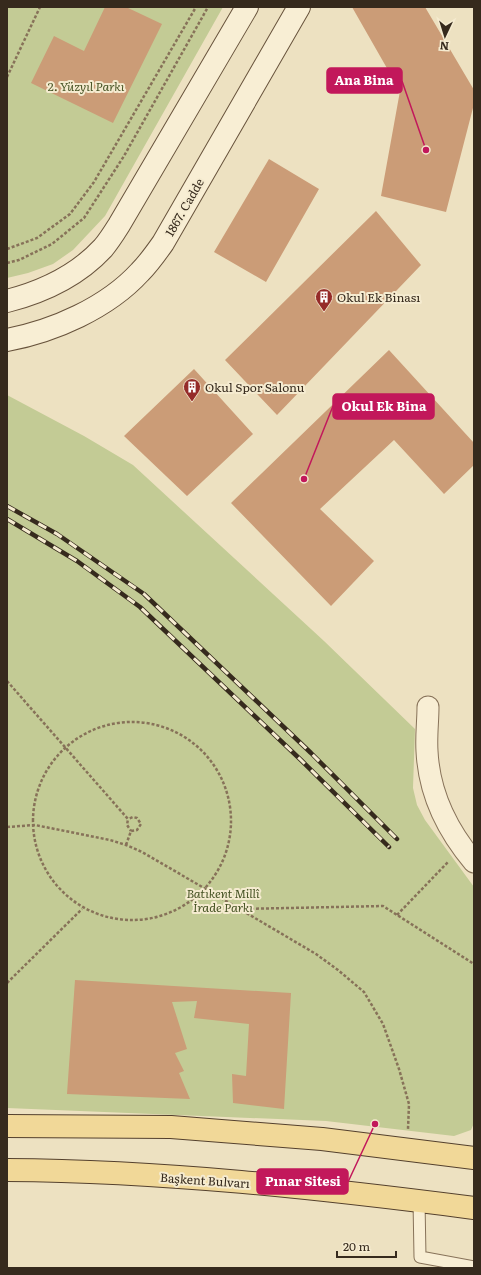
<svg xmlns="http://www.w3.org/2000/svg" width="481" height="1275" viewBox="0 0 481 1275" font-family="Literata,serif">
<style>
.green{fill:#c3cb95}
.building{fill:#cb9c77}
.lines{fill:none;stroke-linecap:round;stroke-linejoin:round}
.lane-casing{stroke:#877259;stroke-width:13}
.street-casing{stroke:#877259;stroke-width:23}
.secondary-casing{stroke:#68533c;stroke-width:24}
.primary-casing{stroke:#54402d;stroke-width:24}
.path{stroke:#877259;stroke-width:2.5;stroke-dasharray:3 2;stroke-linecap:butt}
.lane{stroke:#f8eed4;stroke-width:11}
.street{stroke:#f8eed4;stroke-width:21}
.secondary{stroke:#f8eed4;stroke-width:22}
.primary{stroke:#f1d898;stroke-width:22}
.rail-casing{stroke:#362a1d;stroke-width:4.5}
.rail{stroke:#f5ebd0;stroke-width:3;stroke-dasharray:9;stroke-linecap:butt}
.labels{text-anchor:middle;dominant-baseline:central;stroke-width:4;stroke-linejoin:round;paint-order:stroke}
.park-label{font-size:12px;font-style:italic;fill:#465324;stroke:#f5ebd0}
.street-label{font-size:12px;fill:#362a1d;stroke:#f5ebd0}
.poi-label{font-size:12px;fill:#362a1d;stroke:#f5ebd0;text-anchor:start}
.leader{fill:none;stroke:#c2185b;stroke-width:1.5}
.callout-dot{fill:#c2185b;stroke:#f5ebd0;stroke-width:1.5}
.callout{fill:#c2185b;stroke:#c2185b;stroke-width:1.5}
.callout-label{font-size:13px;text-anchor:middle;font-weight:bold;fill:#fff}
</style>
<rect width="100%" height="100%" fill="#ede1c1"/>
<!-- green -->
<path class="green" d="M7,7H223L105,216L73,250L53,264L28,273L7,278Z
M7,395L84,436L133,465L324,641L415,729L413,788L417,805L425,820L474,887V1123L471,1130L454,1136L326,1121L7,1108Z"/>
<!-- building -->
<path class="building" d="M105,7H126L162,24L113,123L31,83L54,36L84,51Z
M352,7H425L474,90V104L446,212L381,196L400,91Z
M269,159L319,189L266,282L214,252Z
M376,211L421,265L277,415L225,360Z
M389,350L474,443V465L444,494L394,440L320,509L374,561L331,606L231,503Z
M194,369L253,434L187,496L124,436Z
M75,980L291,993L284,1109L233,1103L232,1074L246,1076L249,1024L194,1018L197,1001L172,1002L187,1049L175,1053L184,1071L179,1073L190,1099L67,1094Z"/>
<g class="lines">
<!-- lane casing -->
<g class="lane-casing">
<path id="lane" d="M419,1201L420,1257L474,1267"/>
</g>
<!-- street casing -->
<g class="street-casing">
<path id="street" d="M428,707C428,721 426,736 427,751C429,793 447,830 474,862"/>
</g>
<!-- secondary casing -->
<g class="secondary-casing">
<path id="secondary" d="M7,301C42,292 78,275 103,248C109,241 114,233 119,225L247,7
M7,340C54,331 107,308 140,272C149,263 156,253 163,243L299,7"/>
</g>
<!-- primary casing -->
<g class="primary-casing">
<path id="primary" d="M7,1126L171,1127L322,1139L474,1158
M7,1170C163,1171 319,1188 474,1208"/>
</g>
<!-- path -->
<path class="path" d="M7,77L40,7
M7,249L37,238L70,214L94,182L196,7
M7,263L19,260L52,244L84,218L124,156L208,7
M7,681L128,819L127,825L131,831
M33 821a99 99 0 1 1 198 0a99 99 0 1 1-198 0Z
M7,827L35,825L110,840L126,845L142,852L204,888L316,954L338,970L364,992L383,1024L399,1069L409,1104L408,1129
M126,845L131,831L137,830L141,824L137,818L133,817L128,819
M241,909L383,906L474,964
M397,915L448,862
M7,983L82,909"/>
<!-- lane -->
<use href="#lane" class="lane"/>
<!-- street -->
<use href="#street" class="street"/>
<!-- secondary -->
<use href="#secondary" class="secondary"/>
<!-- primary -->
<use href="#primary" class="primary"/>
<!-- rail casing -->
<g class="rail-casing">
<path id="rail" d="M7,506L57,534L144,594L311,753L397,839
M7,519L77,561L140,607L302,761L389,847"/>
</g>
<!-- rail -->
<use href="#rail" class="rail"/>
</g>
<!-- icons -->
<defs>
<g id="building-pin" transform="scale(0.9)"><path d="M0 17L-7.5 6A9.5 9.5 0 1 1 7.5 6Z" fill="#952b29" stroke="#f5ebd0"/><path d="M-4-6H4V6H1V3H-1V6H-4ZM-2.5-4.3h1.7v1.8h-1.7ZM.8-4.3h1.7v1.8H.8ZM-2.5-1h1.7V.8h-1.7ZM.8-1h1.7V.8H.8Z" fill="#fff"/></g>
</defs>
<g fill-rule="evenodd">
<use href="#building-pin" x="324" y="297"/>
<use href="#building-pin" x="192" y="387"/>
</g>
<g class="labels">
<!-- park labels -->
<g class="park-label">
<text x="86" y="86">2. Yüzyıl Parkı</text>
<text x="223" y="893">Batıkent Millî<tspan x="223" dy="14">İrade Parkı</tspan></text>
</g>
<!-- street labels -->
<g class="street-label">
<text transform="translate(184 207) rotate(-60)">1867. Cadde</text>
<text transform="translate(205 1180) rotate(4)">Başkent Bulvarı</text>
</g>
<!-- poi labels -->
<g class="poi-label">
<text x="337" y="297">Okul Ek Binası</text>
<text x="205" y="387">Okul Spor Salonu</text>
</g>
</g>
<!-- callouts -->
<path class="leader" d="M426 150L402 81M304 479L333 406M375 1124L348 1182"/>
<g class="callout-dot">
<circle cx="426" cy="150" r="4"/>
<circle cx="304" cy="479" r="4"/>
<circle cx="375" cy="1124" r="4"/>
</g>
<g class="callout">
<rect x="327" y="68" width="75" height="25" rx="4"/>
<rect x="333" y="394" width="101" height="25" rx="4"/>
<rect x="257" y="1169" width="91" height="25" rx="4"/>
</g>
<g class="callout-label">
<text x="364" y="85">Ana Bina</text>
<text x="384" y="411">Okul Ek Bina</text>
<text x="303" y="1186">Pınar Sitesi</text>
</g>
<!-- border -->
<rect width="481" height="1275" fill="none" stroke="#362a1d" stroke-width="16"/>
<!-- north arrow -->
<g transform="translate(445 36) rotate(184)" stroke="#f5ebd0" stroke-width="3" paint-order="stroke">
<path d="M0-3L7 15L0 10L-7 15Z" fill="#362a1d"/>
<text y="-6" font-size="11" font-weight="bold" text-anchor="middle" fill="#362a1d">N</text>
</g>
<!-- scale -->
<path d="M337 1251v6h59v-6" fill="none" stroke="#362a1d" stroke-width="2"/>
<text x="343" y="1251" font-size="12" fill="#362a1d" stroke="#f5ebd0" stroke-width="3" paint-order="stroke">20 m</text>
</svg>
